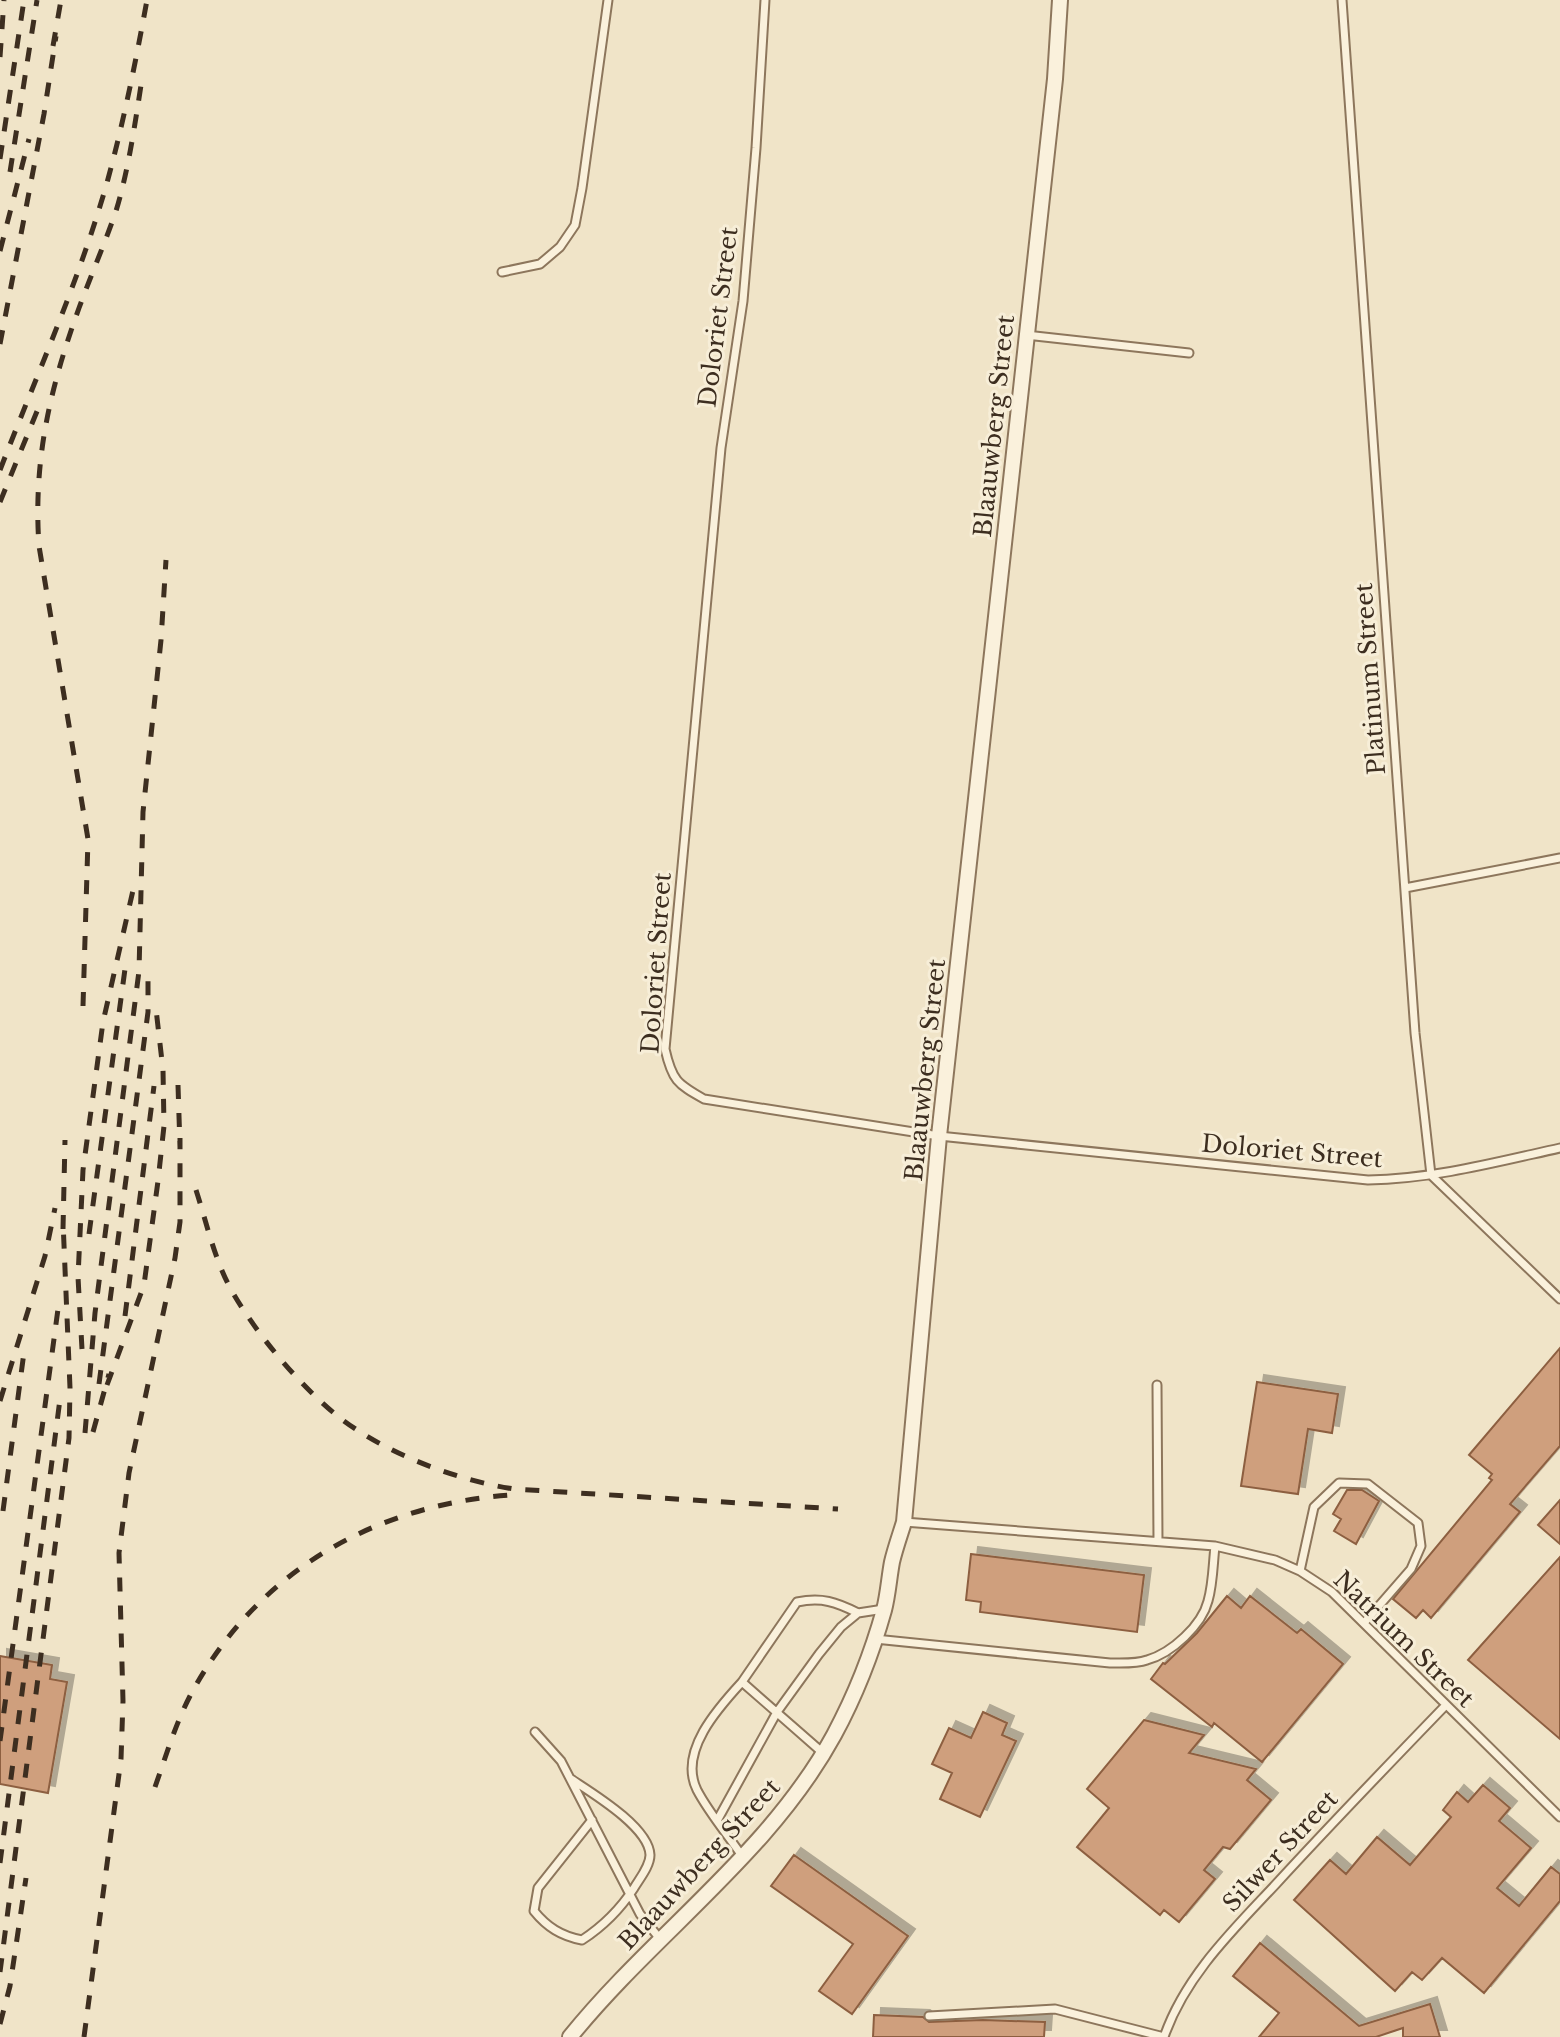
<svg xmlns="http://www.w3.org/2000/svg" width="1560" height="2037" viewBox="0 0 1560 2037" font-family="'Libre Baskerville',serif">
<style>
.building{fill:#cf9f7d;stroke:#8d5f41;stroke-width:2;filter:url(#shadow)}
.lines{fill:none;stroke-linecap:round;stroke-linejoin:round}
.lane-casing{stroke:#8d765c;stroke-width:11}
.street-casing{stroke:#8d765c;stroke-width:18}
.lane{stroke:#faf1dc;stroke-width:7}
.street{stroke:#faf1dc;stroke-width:14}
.rail{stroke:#3d2e20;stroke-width:5;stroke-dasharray:14 14;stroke-linecap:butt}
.labels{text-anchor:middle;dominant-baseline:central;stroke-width:6;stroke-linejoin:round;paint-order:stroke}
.street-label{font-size:24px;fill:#3d2e20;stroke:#f7eed8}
</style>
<defs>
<filter id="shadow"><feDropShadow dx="7" dy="-7" stdDeviation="0" flood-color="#0004"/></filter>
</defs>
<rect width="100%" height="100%" fill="#f0e4c8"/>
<!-- building -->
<path class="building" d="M1560,1348V1446L1510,1504L1520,1512L1431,1618L1423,1610L1416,1618L1393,1599L1492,1480L1489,1478L1492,1474L1469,1455Z
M1257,1382L1338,1394L1332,1433L1308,1429L1298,1494L1241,1486Z
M1347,1490H1362L1379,1501L1356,1544L1334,1531L1341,1519L1333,1514Z
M1560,1500V1544L1538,1525Z
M971,1554L1144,1575L1137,1632L980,1612L981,1602L966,1600Z
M1560,1557V1739L1468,1660Z
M1227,1596L1241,1608L1250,1596L1297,1633L1301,1629L1343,1664L1262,1762L1214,1723L1212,1727L1151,1679L1163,1663L1165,1664L1197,1633Z
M0,1656L52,1665L50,1679L67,1682L48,1793L0,1784Z
M983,1712L1007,1723L1002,1735L1016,1741L980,1817L940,1799L952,1773L932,1764L949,1728L971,1738Z
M1144,1720L1204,1735L1189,1753L1256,1769L1247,1780L1271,1800L1230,1849L1223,1847L1204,1870L1215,1879L1179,1922L1164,1910L1160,1915L1077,1847L1109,1808L1087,1789Z
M1483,1785L1510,1808L1499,1821L1531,1848L1497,1888L1519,1906L1551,1867L1560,1874V1901L1484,1993L1442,1958L1422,1980L1412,1972L1395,1991L1294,1900L1330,1860L1346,1874L1377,1837L1410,1865L1451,1817L1443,1810L1457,1792L1468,1802Z
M794,1855L908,1936L852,2014L819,1991L853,1944L771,1886Z
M1260,1943L1359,2026L1430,2004L1440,2037H1403V2028L1376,2037H1259L1279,2013L1233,1976Z
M874,2015L923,2017L929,2022L983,2020L1045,2022L1044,2037H873Z"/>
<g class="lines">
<!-- lane casing -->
<g class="lane-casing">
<path id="lane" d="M765,0L756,148L743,301L721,448L665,1049C672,1080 677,1084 704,1099L939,1136L1368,1180C1433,1179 1497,1162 1560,1148
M1342,0L1415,1033L1431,1175L1560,1299
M502,272L540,264L560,247L575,225L582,188L608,0
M1026,335L1189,353
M1405,888L1560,858
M1157,1385L1158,1541
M904,1522L1215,1546L1275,1560L1300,1571L1332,1592L1560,1817
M1300,1571L1314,1507L1339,1483L1368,1484L1418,1523L1421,1546L1411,1569L1364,1623
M875,1639L1110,1663C1122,1663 1136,1664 1147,1660C1172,1653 1202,1625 1208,1601C1213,1584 1213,1564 1215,1546
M742,1682L797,1602C822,1597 836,1602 858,1613
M535,1732L561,1761L640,1914L660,1939
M571,1779C592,1793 649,1827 650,1855C650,1866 640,1878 634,1888C621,1908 602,1927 582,1940C561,1936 547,1927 534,1911L538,1888L592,1820
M718,1819L777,1712L819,1654L841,1627L858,1613L884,1609
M742,1856C728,1835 709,1813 697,1790C678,1752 718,1708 742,1682L823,1753
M929,2016L1055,2009L1164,2037
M1164,2037C1185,1976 1233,1930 1276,1884C1331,1824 1388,1765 1445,1706"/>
</g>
<!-- street casing -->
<g class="street-casing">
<path id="street" d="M570,2037C654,1933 769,1854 834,1735C855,1696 872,1653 884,1610C888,1595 889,1578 892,1562C895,1549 900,1535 904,1522L939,1136L1055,79L1060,0"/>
</g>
<!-- lane -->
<use href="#lane" class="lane"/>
<!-- street -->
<use href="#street" class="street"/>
<!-- rail -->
<path class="rail" d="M53,46L61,0
M0,57L4,0
M0,159L24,0
M10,172L37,0
M0,251L29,139
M0,344L44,114L56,36
M0,470C37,374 80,279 108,179C124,120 136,60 147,0
M0,502L42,399
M83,1006L88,839L39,546C33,460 50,388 79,308C91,275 105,243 116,211C129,168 135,123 142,79
M178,1085L180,1147
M196,1190C207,1224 215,1262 233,1293C258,1336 301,1387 340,1418C387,1454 456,1480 514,1489L838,1509
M63,1229L65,1140
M89,1234L125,969
M125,1316L154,1086
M82,1349L78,1277L83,1170L103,1022L134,886
M99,1384L148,1012V976
M107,1385L144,1285L158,1181L164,1126L163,1070L156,1009
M0,1401L45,1256L55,1208
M93,1432L109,1374
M85,1433L95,1313L139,971L143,812L161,640L166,560
M3,1511L24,1352
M0,1741L58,1309
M155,1787C166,1756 175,1725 190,1696C255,1573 373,1505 510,1495
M0,1863L60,1399
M0,1972L69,1438L70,1388L63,1221
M0,2024L10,1986L26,1878
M84,2037L121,1759L123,1701L119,1553L129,1473L175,1258L180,1222V1138"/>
</g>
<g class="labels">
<!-- street labels -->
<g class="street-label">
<text transform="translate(718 317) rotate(-83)">Doloriet Street</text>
<text transform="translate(994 426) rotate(-84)">Blaauwberg Street</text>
<text transform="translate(1370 679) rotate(-94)">Platinum Street</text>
<text transform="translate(656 963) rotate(-86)">Doloriet Street</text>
<text transform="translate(925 1070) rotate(-84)">Blaauwberg Street</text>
<text transform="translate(1292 1151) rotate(5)">Doloriet Street</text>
<text transform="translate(1404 1639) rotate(44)">Natrium Street</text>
<text transform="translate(1280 1851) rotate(-47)">Silwer Street</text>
<text transform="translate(699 1864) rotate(-47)">Blaauwberg Street</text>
</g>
</g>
</svg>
